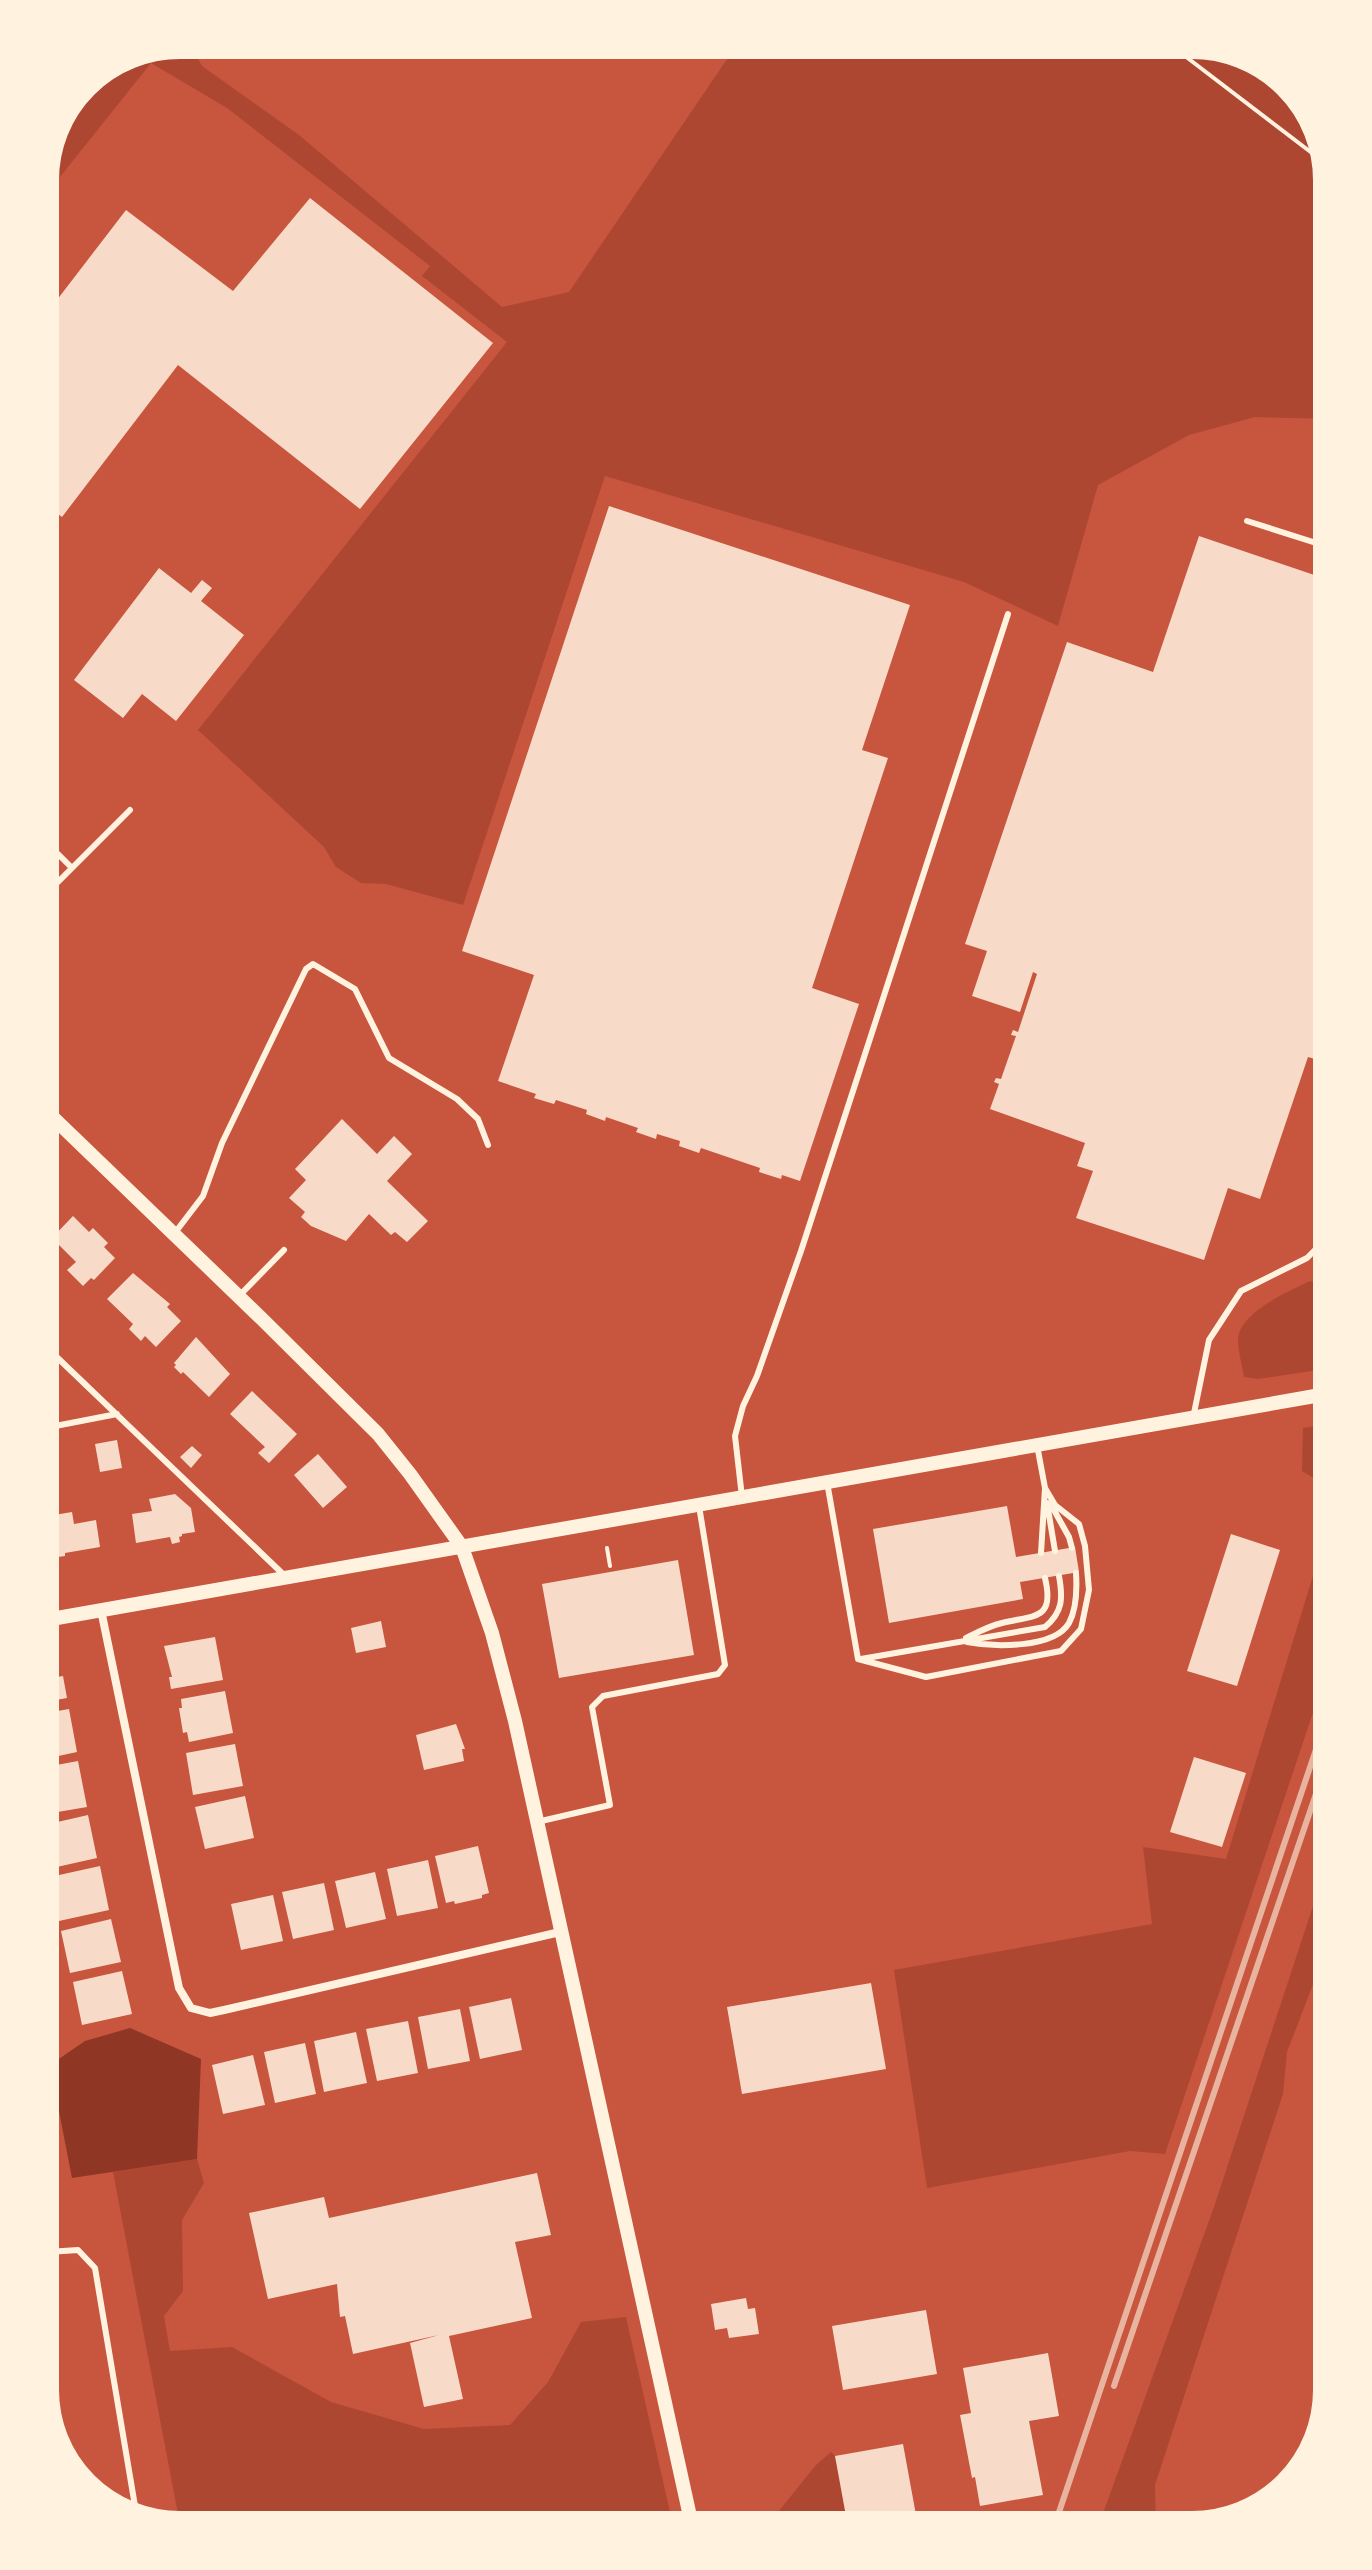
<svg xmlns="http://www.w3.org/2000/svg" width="1372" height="2570" viewBox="0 0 1372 2570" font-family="'DejaVu Sans',sans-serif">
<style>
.green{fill:#ae4732}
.water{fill:#8f3625}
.building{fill:#f7dbc8}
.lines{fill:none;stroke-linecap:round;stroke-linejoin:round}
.path{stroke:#fff3e0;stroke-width:4}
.service{stroke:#fff3e0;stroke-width:6}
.minor{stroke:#fff3e0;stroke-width:8}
.tertiary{stroke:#fff3e0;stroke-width:14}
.rail{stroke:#e9b49f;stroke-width:6}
.rim{fill:none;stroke:#fff3e0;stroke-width:10}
</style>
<rect width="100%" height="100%" fill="#c8553d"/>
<!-- green -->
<path class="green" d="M180,40H187L202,66L299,135L502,307L569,292L740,40H1201L1277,69L1321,126L1332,180V419L1255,417L1189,435L1098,485L1058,626L964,582L605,476L463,905L386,884L361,883L336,867L324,847L198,730L507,342L422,276L430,266L227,108L151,63L40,202V172L81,81L127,51Z
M1310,1281L1332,1289V1368L1258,1379L1244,1377C1242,1365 1238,1351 1238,1339C1240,1312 1289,1291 1310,1281Z
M1332,1423V1489L1302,1471L1303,1428Z
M1332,1514V1656L1165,2154L1130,2151L927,2188L894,1970L1152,1924L1143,1847L1226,1859Z
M1332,1848V1935L1287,2052L1283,2094L1155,2485L1156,2530H1097L1214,2207Z
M197,2159L204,2183L182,2220L183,2291L164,2316L170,2351L232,2347L331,2402L424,2429L510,2425L548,2382L581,2322L626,2317L674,2530H181L113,2172Z
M831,2452L835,2456L848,2527L838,2530H767V2526L815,2466Z"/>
<!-- water -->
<path class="water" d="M130,2028L201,2059L197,2159L72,2178L50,2065L85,2041Z"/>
<!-- building -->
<path class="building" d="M310,198L493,343L360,509L178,365L62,517L40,501V322L126,210L233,291Z
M609,506L910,605L862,750L888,758L812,988L859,1004L800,1181L782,1175L781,1179L759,1172L760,1168L701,1148L699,1153L679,1146L680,1141L657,1134L656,1139L636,1132L638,1128L606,1117L605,1121L586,1114L587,1110L556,1100L554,1104L534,1098L536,1094L498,1081L534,975L462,951Z
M1199,536L1332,581V983L1324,1008L1332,1011V1018L1321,1015L1315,1033L1332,1041L1325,1062L1308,1057L1260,1199L1228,1188L1204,1260L1076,1218L1093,1171L1077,1166L1085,1143L990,1109L999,1084L994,1082L996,1078L1001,1079L1016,1036L1011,1035L1013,1030L1018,1032L1037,974L1033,972L1020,1012L972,996L987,951L965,944L1067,642L1153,672Z
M159,568L191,593L202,580L212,588L201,601L244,635L176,721L142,694L123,718L74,680Z
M342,1119L377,1154L394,1136L412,1154L387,1181L428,1221L407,1242L395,1232L391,1235L369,1214L346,1241L311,1226L301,1217L305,1212L289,1198L306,1180L295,1169Z
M40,1182L57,1199L40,1215Z
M73,1216L89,1232L93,1228L108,1243L104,1247L115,1258L94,1280L91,1278L83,1286L67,1270L76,1262L52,1238Z
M133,1273L170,1304L167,1307L181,1321L156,1347L145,1336L141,1341L129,1329L133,1324L107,1299Z
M196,1337L230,1374L209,1397L183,1372L181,1374L174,1367L176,1365L174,1363Z
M252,1391L297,1434L269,1463L258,1453L265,1447L230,1414Z
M117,1440L122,1468L100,1472L95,1444Z
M192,1446L202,1455L191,1468L180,1457Z
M318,1454L347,1487L323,1508L294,1475Z
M175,1494L191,1508L195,1532L182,1534V1536L179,1537L180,1542L172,1544L170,1537L136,1543L132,1514L152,1511L149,1499Z
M1007,1506L1016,1557L1075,1547L1079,1572L1020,1582L1023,1599L889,1623L873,1529Z
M72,1512L74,1524L96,1520L100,1547L65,1553V1556L58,1557V1555H55L48,1516Z
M1231,1534L1280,1550L1237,1686L1187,1671Z
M678,1560L694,1655L559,1678L542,1584Z
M381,1621L386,1647L356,1653L351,1628Z
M215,1637L223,1680L171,1689L169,1677H172L164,1646Z
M63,1676L67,1698L40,1703V1680Z
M225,1691L233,1733L189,1742L187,1732L183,1733L179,1708H182L181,1699Z
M69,1709L77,1752L40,1760V1714Z
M456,1724L465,1749H462L464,1761L424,1770L416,1735Z
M235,1744L243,1786L193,1795L186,1753Z
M1194,1757L1246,1773L1222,1847L1170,1832Z
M78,1761L87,1807L40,1815V1768Z
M245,1796L254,1838L205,1849L195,1807Z
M88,1815L97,1858L48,1869L40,1826Z
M478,1846L489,1893L482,1895V1898L455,1904L454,1901L446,1903L435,1856Z
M428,1860L438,1908L397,1916L387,1869Z
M100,1866L109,1910L59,1921L50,1877Z
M375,1872L386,1919L346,1928L335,1881Z
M324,1883L334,1930L293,1939L282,1892Z
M273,1895L283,1941L241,1950L231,1904Z
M111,1919L121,1962L70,1973L61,1931Z
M122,1971L132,2014L82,2025L73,1982Z
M871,1983L886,2069L742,2094L727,2007Z
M511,1998L522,2050L480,2059L469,2007Z
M460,2009L470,2061L428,2069L418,2017Z
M408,2021L418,2073L377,2081L366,2029Z
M356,2032L367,2083L324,2092L314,2041Z
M305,2043L316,2094L275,2103L264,2052Z
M253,2055L265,2105L223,2114L212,2065Z
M537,2173L551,2235L515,2242L532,2318L449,2336L463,2399L424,2407L410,2343L439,2335L353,2354L345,2316L340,2317L337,2284L268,2299L249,2213L324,2197L329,2218Z
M746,2298L748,2309L755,2308L759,2334L729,2338L727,2328L715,2330L711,2304Z
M926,2310L937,2374L843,2390L832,2326Z
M1048,2353L1059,2416L1029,2421L1043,2495L980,2506L975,2477L972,2478L960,2415L971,2413L963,2368Z
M903,2444L916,2515L848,2527L835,2456Z
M1201,2513L1230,2522L1195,2529Z"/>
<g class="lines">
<!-- path -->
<path class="path" d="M1164,40L1329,166
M607,1548L610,1566"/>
<!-- service -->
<path class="service" d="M1247,521L1332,548
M40,836L72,868
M40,900L130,810
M174,1234L203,1196L222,1143L306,969L313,964L355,989L389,1058L457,1099L478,1119L488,1145
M239,1296L284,1250
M40,1341L284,1575
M1193,1418L1209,1340L1241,1291L1307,1258L1332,1233
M40,1429L117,1414
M827,1482L858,1659
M742,1497L735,1436L743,1406L757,1376L801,1251L1008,614
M1047,1503L1055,1551
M1050,1503L1069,1537L1072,1548
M1041,1553L1045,1488
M966,1638C978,1632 989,1626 1002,1623C1035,1615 1055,1620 1045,1578
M967,1642C993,1647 1054,1649 1069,1623C1077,1608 1077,1589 1076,1573
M858,1659L926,1677L1061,1651L1081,1629L1089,1590L1085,1546L1079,1524L1055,1505L1045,1488L1037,1445
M861,1659L1045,1627C1063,1612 1063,1598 1059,1576
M537,1822L610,1805L592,1707L603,1696L718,1674L725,1665L699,1506
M48,2252L78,2250L95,2268L137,2518
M40,2254L48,2252L40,2209"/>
<!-- minor -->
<path class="minor" d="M101,1610L179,1988L191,2008L210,2013L224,2010L560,1932"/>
<!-- tertiary -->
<path class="tertiary" d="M40,1105L262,1319L378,1434L410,1474L462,1547L492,1633L515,1721L693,2530
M40,1621L1332,1393"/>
<!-- rail -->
<path class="rail" d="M1114,2386L1332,1747
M1053,2530L1332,1702"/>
</g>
<!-- crop -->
<path d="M0 0H1372V2570H0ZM180 54H1192A126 126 0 0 1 1318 180V2390A126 126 0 0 1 1192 2516H180A126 126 0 0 1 54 2390V180A126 126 0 0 1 180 54Z" fill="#fff3e0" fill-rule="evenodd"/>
<path class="rim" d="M180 54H1192A126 126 0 0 1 1318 180V2390A126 126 0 0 1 1192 2516H180A126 126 0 0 1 54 2390V180A126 126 0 0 1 180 54Z"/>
</svg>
